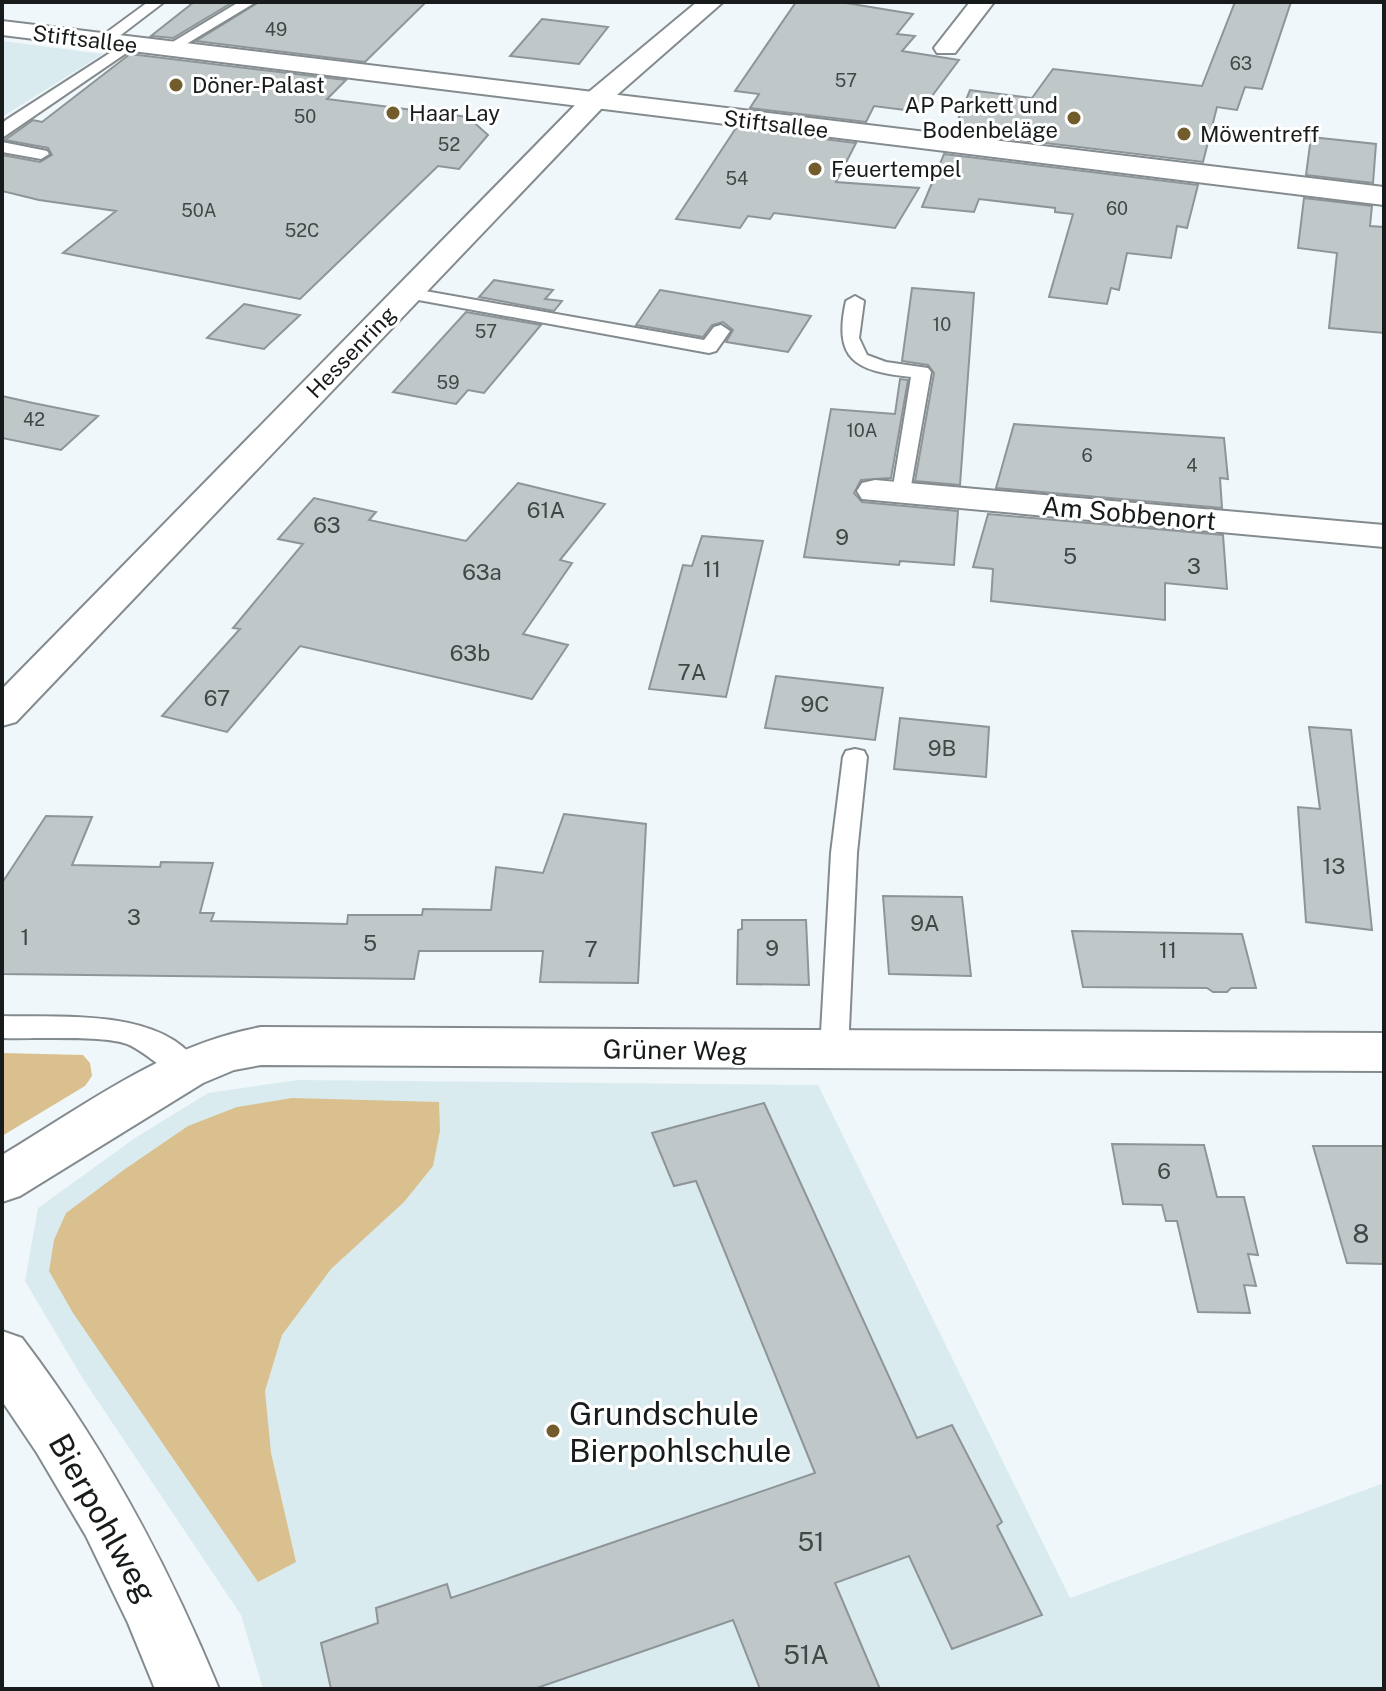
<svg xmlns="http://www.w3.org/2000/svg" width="1386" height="1691" viewBox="0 0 1386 1691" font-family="'Public Sans',sans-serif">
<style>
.built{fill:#daebf0}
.green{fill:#d9c08e}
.building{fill:#bfc7c9;stroke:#8e9598;stroke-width:2}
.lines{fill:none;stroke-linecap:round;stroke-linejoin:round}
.service-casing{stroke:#848b8e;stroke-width:4}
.minor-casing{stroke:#848b8e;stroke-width:4}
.tertiary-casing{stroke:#848b8e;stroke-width:4}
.secondary-casing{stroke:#848b8e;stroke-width:4}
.service{fill:#fff;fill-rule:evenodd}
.minor{fill:#fff;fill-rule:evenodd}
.tertiary{fill:#fff;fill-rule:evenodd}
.secondary{fill:#fff;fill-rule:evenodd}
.poi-dot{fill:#735c2c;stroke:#fff;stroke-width:3}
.labels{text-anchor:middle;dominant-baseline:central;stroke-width:6;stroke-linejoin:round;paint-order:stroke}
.far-number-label{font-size:18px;fill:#424647}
.far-street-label{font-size:22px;fill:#181b1c;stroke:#fff}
.far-poi-label{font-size:22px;fill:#181b1c;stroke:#fff;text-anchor:start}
.number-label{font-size:22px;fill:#424647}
.street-label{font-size:26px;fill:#181b1c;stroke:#fff}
.near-number-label{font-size:26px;fill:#424647}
.near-poi-label{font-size:32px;fill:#181b1c;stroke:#fff;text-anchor:start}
.near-street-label{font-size:32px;fill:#181b1c;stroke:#fff}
</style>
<rect width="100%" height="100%" fill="#eff7fa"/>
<!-- built -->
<path class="built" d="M2,41L103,54L2,117Z
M298,1080L818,1085L1070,1598L1384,1483V1689H263L241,1615L83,1379L25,1281L38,1208L135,1138L208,1093Z"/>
<!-- green -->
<path class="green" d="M2,1053L83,1055L90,1063L92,1076L85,1086L2,1136Z
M292,1098L439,1102L440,1131L433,1166L404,1202L331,1269L282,1335L265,1391L271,1453L296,1562L258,1582L73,1313L49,1271L54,1240L66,1213L125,1169L188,1126L237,1107Z"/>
<!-- building -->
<path class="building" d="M194,2H233L173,38L151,36Z
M259,2H426L365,62L196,41Z
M796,2H840L913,14L897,34L915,36L902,51L959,60L920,112L874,106L866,122L750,108L759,94L735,91Z
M1235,2H1291L1262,89L1245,87L1237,110L1217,107L1203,162L953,132L970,90L1032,98L1053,69L1202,86Z
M542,19L608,27L579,64L510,56Z
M130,54L346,80L327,99L468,117L488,135L459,169L438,166L300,299L63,253L116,211L39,200L2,191V155L40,162L52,155L48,148L5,140L33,120L42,122Z
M736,128L856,143L836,182L919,188L895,228L774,213L770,219L748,216L740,228L676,219Z
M1311,137L1376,144L1373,183L1306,175Z
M944,154L1198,185L1187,228L1177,226L1171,258L1127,253L1119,290L1111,288L1107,304L1049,297L1073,214L1055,212V208L979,199L974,212L922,207Z
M1304,198L1372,206L1370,226L1384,227V333L1329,328L1337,253L1298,248Z
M494,280L553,290L545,299L562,301L554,311L479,297Z
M912,288L974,293L960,485L915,481L934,373L928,365L902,361Z
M660,290L811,316L788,352L726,342L733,330L723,322L712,325L703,337L636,325Z
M244,304L300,315L264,349L207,338Z
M466,312L541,325L484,393L468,390L456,404L393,392Z
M900,379L908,380L891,478L861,480L854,493L862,502L958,511L954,565L900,561L899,565L804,557L831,409L895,414Z
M2,396L33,403L98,416L61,450L2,438Z
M1014,424L1224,438L1228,479L1220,478L1222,508L996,488Z
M518,483L605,504L560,560L572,563L523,634L568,645L532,699L300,646L227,732L162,716L240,629L233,628L303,544L278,539L314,498L376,512L369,520L466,541Z
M988,514L1223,535L1227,589L1165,583V620L991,601L993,569L973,567Z
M702,536L763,541L726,697L649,689L683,565L692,566Z
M776,676L883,688L875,740L765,728Z
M900,718L989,727L986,777L894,769Z
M1309,727L1351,730L1372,930L1306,922L1298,807L1320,809Z
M564,814L646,824L638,983L540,982L543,951H419L414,979L2,974V883L46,816L92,817L72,865L160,867L161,862L213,863L200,913H214L211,921L347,924L348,915H422L423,909L491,910L496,867L543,873Z
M883,896L962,897L971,976L889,974Z
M742,920H806L809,985L737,984L738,930L742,929Z
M1072,931L1242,934L1256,988H1231L1227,992H1213L1207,988L1083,987Z
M764,1103L917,1438L952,1425L1002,1522L997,1526L1042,1615L952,1649L909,1556L835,1583L880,1689H760L733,1620L534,1689H331L321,1643L378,1623L376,1608L447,1584L451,1598L815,1473L696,1181L674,1186L652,1133Z
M1112,1144L1204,1145L1217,1197H1244L1258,1255L1248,1254L1256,1286L1244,1285L1250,1313L1198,1312L1177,1221H1166L1162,1205L1123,1204Z
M1313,1146H1384V1264L1347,1263Z"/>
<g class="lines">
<!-- service casing -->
<g class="service-casing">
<path id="service" d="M148,2H164L109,44H99V38Z
M239,2H256L173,52L168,53L161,49Z
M130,40L135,41V47L2,138V124L6,120Z
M2,142L47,151L49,154L41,159L2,152Z
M408,288L704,340L714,327L721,325L730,331L716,351L709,353L402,297L399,293Z
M855,296L864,301L859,338L867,355L886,362L928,368L931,372L909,497L902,499L892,493L911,377C855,371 833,360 846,301Z
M855,749L864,751L867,757L857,853L848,1051L844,1059L834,1062L824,1059L820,1051L831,853L843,757L846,751Z
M2,1016C61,1018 168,1007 201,1069L196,1077C174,1084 151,1054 127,1044C105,1035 29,1039 2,1038Z"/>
</g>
<!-- minor casing -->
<g class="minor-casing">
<path id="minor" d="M970,2H994L955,53H937L934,48Z
M875,480L1384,525V547L862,499L857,491L862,483Z
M261,1027L1384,1033V1071L261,1065L234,1070L203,1083L20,1196L2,1202V1155C84,1106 165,1044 261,1027Z
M2,1331L22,1338C105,1447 167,1563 219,1689H155L128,1623L86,1536L37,1453L2,1401Z"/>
</g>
<!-- tertiary casing -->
<g class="tertiary-casing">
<path id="tertiary" d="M697,2H723L602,108L16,722L2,726V689L584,96Z"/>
</g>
<!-- secondary casing -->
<g class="secondary-casing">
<path id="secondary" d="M2,21L1384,187V205L2,35Z"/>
</g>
<!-- service -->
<use href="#service" class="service"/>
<!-- minor -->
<use href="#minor" class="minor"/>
<!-- tertiary -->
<use href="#tertiary" class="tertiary"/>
<!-- secondary -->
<use href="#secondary" class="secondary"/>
</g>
<!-- markers -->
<g class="poi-dot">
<circle cx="176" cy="85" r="8"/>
<circle cx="393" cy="113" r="8"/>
<circle cx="1074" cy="118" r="8"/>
<circle cx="1184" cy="134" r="8"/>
<circle cx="815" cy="169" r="8"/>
<circle cx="553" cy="1431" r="8"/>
</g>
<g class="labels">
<!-- far-number labels -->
<g class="far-number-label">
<text x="276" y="29">49</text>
<text x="1241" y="63">63</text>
<text x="846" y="80">57</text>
<text x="305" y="116">50</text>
<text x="449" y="144">52</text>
<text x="737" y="178">54</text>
<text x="1117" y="208">60</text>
<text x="199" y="210">50A</text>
<text x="302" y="230">52C</text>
<text x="942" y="324">10</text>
<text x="486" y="331">57</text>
<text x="448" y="382">59</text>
<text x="34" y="419">42</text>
<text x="862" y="430">10A</text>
<text x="1087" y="455">6</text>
<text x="1192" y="465">4</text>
</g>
<!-- far-street labels -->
<g class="far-street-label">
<text transform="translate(85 39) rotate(7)">Stiftsallee</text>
<text transform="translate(776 124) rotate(7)">Stiftsallee</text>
<text transform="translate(351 352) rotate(-46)">Hessenring</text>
</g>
<!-- far-poi labels -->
<g class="far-poi-label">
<text x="192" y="85">Döner-Palast</text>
<text x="1058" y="105" text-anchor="end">AP Parkett und<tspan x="1058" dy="25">Bodenbeläge</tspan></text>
<text x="409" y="113">Haar Lay</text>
<text x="1200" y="134">Möwentreff</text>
<text x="831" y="169">Feuertempel</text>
</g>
<!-- number labels -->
<g class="number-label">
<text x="546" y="510">61A</text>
<text x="327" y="525">63</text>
<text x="842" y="537">9</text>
<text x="1070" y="556">5</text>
<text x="1194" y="566">3</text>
<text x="712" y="569">11</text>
<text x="482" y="572">63a</text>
<text x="470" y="653">63b</text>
<text x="692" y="672">7A</text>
<text x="217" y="698">67</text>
<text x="815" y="704">9C</text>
<text x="942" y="748">9B</text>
<text x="1334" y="866">13</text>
<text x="134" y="917">3</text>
<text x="925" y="923">9A</text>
<text x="25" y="937">1</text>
<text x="370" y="943">5</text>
<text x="772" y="948">9</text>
<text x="591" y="949">7</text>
<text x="1168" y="950">11</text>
<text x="1164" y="1171">6</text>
</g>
<!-- street labels -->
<g class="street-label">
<text transform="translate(1129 513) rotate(5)">Am Sobbenort</text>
<text transform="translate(675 1050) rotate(1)">Grüner Weg</text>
</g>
<!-- near-number labels -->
<g class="near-number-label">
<text x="1361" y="1233">8</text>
<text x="811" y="1541">51</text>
<text x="806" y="1654">51A</text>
</g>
<!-- near-poi labels -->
<g class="near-poi-label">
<text x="569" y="1413">Grundschule<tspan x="569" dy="37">Bierpohlschule</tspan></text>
</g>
<!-- near-street labels -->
<g class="near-street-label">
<text transform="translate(103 1518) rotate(61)">Bierpohlweg</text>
</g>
</g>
<!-- border -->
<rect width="1386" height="1691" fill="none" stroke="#181b1c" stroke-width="8"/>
</svg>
